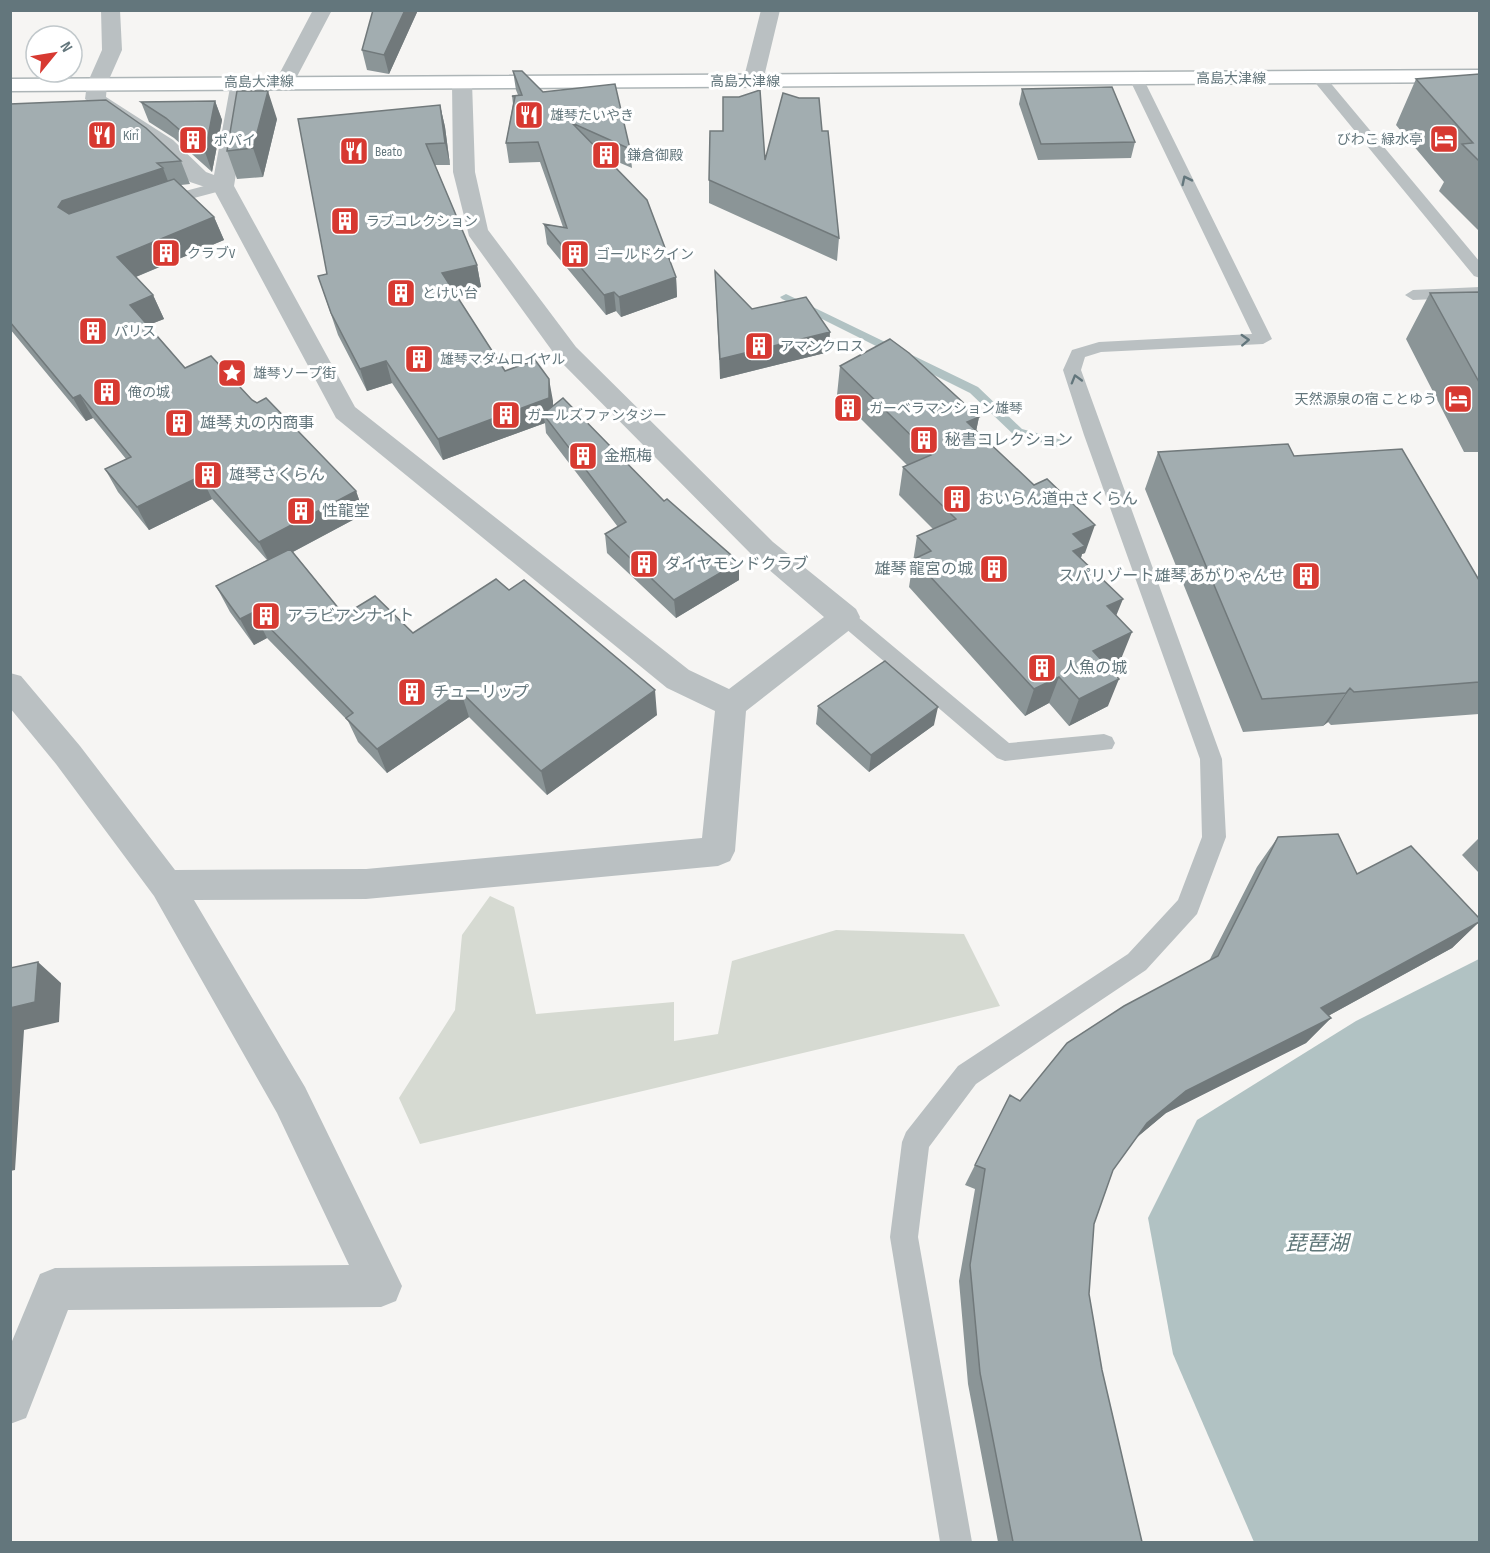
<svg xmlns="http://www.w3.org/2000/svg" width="1490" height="1553" viewBox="0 0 1490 1553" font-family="'Sofia Sans Condensed','Noto Sans JP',sans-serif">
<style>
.green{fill:#d6dad2}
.water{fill:#b1c2c3}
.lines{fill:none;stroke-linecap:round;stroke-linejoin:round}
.stream{fill:#b1c2c3;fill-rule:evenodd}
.secondary-casing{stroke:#adb5b7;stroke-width:3}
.lane{fill:#bac0c2;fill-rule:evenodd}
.street{fill:#bac0c2;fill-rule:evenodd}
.secondary{fill:#fff;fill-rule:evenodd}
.wall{fill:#8b9597}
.shaded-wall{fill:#71797b}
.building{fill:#a2adb0;stroke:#71797b;stroke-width:1.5}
.oneway{stroke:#63767c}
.labels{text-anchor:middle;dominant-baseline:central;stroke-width:6;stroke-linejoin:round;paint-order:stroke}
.far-street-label{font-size:14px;fill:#63767c;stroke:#fff}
.far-poi-label{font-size:14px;fill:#63767c;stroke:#fff;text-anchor:start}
.poi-label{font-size:16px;fill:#63767c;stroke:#fff;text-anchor:start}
.near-water-label{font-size:21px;font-style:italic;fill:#5e7678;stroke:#fff}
</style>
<rect width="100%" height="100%" fill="#f6f5f3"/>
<!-- green -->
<path class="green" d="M490,896L514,907L536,1014L674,1002V1041L718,1034L732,961L836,930L964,934L1000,1006L420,1144L399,1098L455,1010L462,935Z"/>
<!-- water -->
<path class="water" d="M1479,959V1542H1254L1173,1354L1148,1218L1197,1120L1356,1021Z"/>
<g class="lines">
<!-- stream -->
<path class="stream" d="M786,294L978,387L1022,429L1062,440L1064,443L1058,447L1014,435L970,393L782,299L780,297Z"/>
<!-- secondary casing -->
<g class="secondary-casing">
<path id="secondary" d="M1480,70V82L10,91V79Z"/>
</g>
<!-- lane -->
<path class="lane" d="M1318,73L1323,74L1480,262V278L1474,276L1313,80L1311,77Z
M1136,74L1143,78L1272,339L1263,344L1101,352L1085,357L1081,370L1222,759L1226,837L1197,914L1146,970L976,1084L929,1147L918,1237L972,1542H940L890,1237L902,1142L906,1132L958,1066L1128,954L1178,900L1202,837L1200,759L1084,435L1063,370L1072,350L1099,342L1252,334L1129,78Z
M223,181L231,186L228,189L160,207L152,202L155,199Z
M1480,287V297L1413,300L1405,295L1413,290Z
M845,609L852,612L1009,743L1104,734L1112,737L1115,743L1112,749L1005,761L997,758L838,622L835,617L838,612Z"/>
<!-- street -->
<path class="street" d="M101,10H120L122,50L107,84L106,97L173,140L206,172L214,175L231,82L234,78H248L251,82L234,186L355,407L689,670L729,689L824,617L753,556L558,359L469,236L453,172L452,82L455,78H469L472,82L475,172L488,230L576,347L773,542L856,609L860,617L856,625L746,711L735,851L730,861L718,866L366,899L194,900L305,1087L402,1286L396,1301L381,1307L68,1310L26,1418L10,1424V1346L40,1274L55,1268L349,1265L277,1113L154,896L56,764L10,708V673L21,676L80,746L175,870L366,869L702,838L715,711L667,688L336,418L214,190L190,182L157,150L85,99L87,84L102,50Z
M313,10H332L292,86H278L275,82Z
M761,10H780L763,81L760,85H746L743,81Z"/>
<!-- secondary -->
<use href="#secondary" class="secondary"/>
</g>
<!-- wall -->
<path class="wall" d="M373,10H418L389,74L367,70L362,50Z
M513,71L543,92L630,149L632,168L604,156L676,277L677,297L621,317L616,311L606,315L547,244L544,224L563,227L540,162L509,163L506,143L513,104L512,96L518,95L516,90Z
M1479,74V231L1439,191L1444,182L1396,125L1416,79Z
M1022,89L1135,142L1131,158L1038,160L1019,104Z
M739,97L765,160L822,131L839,238L837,261L709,203V180L723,131Z
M215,101L222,120L212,172L174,138L149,122L141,102Z
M10,104L181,161L190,184L181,185L214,217L224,240L136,277L153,295L164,319L148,325L185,368L252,400L356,491L364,514L293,552L344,615L413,633L657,715L547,795L469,717L387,773L358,742L348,721L267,638L254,645L230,612L216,586L267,560L212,499L149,530L118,492L105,469L126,459L93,418L86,421L10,329Z
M440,105L445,127L450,165H435L477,265L481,287L455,293L505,371L553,401V406L664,501L739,562V580L676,618L607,553L605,534L618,527L546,433L545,423L443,460L392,383L367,391L338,335L318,276L327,274Z
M277,119L263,177L237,179L227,151Z
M715,271L752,309L829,352L720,379Z
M1479,292V452H1464L1406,339L1430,293Z
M840,366L979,417L976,431L1085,553L1082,554L1081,558L1116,616L1121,659L1107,666L1108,706L1069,726L1049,703L1025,716L909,587L917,536L933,529L899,495L903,467L907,465L837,395Z
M1158,452L1294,456L1479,580V714L1331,725L1328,722L1323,726L1243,732L1145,489Z
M818,706L934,725L869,772L816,724Z
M1278,837L1357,874L1479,918V922L1452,948L1328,1016L1331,1018L1306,1043L1166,1113L1136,1138L1113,1170L1094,1224L1089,1294L1102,1370L1142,1542H998L968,1384L959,1281L975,1189L965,1185L1010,1095L1020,1101L1209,961L1257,867Z
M1479,838V873L1462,855Z"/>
<!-- shaded-wall -->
<path class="shaded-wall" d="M405,10H418L389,74L384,55Z
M268,91L277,119L263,177L253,148Z
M215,101L222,120L212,172L205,152Z
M440,105L445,127L450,165L445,143Z
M163,168L172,192L73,225L58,207L62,201Z
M214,217L224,240L128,280L117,257Z
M477,265L481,287L447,295L442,273Z
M676,277L677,297L621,317L619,297Z
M614,292L616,311L606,315L604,295Z
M153,295L164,319L141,328L130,305Z
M830,332L829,352L720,379V359Z
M386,361L392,383L367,391L360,369Z
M549,379L553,401V420L543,414L545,423L443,460L438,439Z
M80,395L93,418L86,421L73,398Z
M979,417L973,446L967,422Z
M201,476L212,499L149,530L137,507Z
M356,491L364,514L270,564L259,542Z
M1095,525L1085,553L1082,554L1076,574L1064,579L1073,534Z
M739,562V580L676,618L674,600Z
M1123,599L1112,626L1107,606Z
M254,612L267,638L254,645L240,619Z
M1132,632L1121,659L1083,678L1093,651Z
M1059,677L1049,703L1025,716L1034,689Z
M1119,679L1108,706L1069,726L1079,699Z
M1350,688L1328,722L1323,726L1346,693Z
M655,690L657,715L547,795L541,771Z
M461,692L469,717L387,773L377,749Z
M938,707L934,725L869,772L871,755Z
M1479,922L1452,948L1297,1033L1321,1008Z
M38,962L61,983L59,1022L24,1030L15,1170L10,1171V1008Z
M1331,1018L1306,1043L1166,1113L1129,1144L1147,1123L1186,1091Z"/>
<!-- building -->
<path class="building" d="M373,10H405L384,55L362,50Z
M513,71H522L543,92L615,84L630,149L572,123L647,200L676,277L619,297L614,292L604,295L544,224L567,228L538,142L506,143L515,97L512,96L522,95Z
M1479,74V161L1462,144L1473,143L1416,79Z
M1112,87L1135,142L1041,144L1022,89Z
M760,90L765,160L783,93L799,98H819L822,131H828L839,238L709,180L710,131H723V97H739Z
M237,91H268L253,148L227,151Z
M106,100L146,128L181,161L157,163L163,168L62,201L58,207L69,214L174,179L214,217L117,257L153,295L130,305L185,368L211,356L252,400L257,403L266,398L356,491L259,542L201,476L137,507L105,469L131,457L80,395L73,398L10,322V104Z
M215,101L205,152L166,118L141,102Z
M440,105L445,143L426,144L477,265L442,273L505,371L535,360L549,379V398L438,439L386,361L360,369L331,313L318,276L327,274L298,119Z
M715,271L752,309L806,297L830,332L720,359Z
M1479,292V382L1430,293Z
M890,339L909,353L979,417L967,422L1034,485L1047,479L1095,525L1073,534L1085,546L1073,551L1123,599L1107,606L1132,632L1093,651L1119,679L1079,699L1059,677L1034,689L914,559L931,551L917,536L956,519L903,467L931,455L840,366Z
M563,398L664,501L667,499L739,562L674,600L605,534L626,522L543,414Z
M1288,444L1294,456L1402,449L1479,580V682L1354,692L1350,688L1346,693L1262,699L1158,452Z
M290,549L344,615L375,596L413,633L496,579L509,590L524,580L655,690L541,771L461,692L377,749L346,718L353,713L254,612L240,619L216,586Z
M885,661L938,707L871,755L818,706Z
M1338,834L1357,874L1411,846L1479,918V922L1321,1008L1331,1018L1186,1091L1147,1123L1113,1170L1094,1224L1089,1294L1102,1370L1142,1542H1013L980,1373L970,1265L985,1169L975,1165L1010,1095L1020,1101L1067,1043L1124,1006L1218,956L1278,837Z
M38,962L35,1002L10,1008V968Z"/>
<!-- one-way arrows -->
<defs><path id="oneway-chevron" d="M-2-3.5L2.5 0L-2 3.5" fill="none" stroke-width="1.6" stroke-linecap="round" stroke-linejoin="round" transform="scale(1.5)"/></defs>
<g class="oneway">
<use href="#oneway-chevron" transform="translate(1186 180) rotate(-116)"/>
<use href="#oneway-chevron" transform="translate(1245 340) rotate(-3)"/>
<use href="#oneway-chevron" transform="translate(1076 379) rotate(-106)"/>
</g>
<!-- icons -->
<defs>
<g id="restaurant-square" transform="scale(1.5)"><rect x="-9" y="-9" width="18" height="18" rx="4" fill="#d73931" stroke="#fff"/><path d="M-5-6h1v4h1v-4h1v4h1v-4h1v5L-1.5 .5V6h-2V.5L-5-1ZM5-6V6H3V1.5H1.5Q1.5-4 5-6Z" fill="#fff"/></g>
<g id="hotel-square" transform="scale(1.5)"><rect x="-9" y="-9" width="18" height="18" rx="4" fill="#d73931" stroke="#fff"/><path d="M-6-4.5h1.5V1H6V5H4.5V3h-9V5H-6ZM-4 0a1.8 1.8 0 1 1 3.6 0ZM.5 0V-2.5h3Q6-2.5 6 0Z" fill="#fff"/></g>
<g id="building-square" transform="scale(1.5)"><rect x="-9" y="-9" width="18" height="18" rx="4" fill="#d73931" stroke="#fff"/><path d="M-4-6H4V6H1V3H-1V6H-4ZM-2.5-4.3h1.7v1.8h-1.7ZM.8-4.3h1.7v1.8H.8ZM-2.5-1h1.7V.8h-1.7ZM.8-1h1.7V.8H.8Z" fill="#fff"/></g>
<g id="sight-square" transform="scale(1.5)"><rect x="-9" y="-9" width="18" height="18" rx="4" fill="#d73931" stroke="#fff"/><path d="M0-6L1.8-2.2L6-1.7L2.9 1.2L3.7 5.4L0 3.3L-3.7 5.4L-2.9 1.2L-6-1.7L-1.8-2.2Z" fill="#fff"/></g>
</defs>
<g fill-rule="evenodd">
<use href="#restaurant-square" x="529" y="115"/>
<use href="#restaurant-square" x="102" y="135"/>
<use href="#hotel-square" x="1444" y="139"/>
<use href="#building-square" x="193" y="140"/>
<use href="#restaurant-square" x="354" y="151"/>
<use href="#building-square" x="606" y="155"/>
<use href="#building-square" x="345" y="221"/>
<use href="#building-square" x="166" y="253"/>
<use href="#building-square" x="575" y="254"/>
<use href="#building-square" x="401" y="293"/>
<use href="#building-square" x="93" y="331"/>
<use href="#building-square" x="759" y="346"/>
<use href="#building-square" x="419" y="359"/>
<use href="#sight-square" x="232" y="373"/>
<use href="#building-square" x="107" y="392"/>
<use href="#hotel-square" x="1458" y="399"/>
<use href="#building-square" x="848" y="408"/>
<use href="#building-square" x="506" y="415"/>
<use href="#building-square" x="179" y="423"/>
<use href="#building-square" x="924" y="440"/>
<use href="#building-square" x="583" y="456"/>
<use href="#building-square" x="208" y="475"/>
<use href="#building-square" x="957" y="499"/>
<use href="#building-square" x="301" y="511"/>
<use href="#building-square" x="644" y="564"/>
<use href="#building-square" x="994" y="569"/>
<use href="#building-square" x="1306" y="576"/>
<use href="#building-square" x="266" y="616"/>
<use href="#building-square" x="1042" y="668"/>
<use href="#building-square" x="412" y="692"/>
</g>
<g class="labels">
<!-- far-street labels -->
<g class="far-street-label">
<text x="1231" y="78">高島大津線</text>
<text x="745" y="81">高島大津線</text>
<text transform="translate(259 82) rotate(-1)">高島大津線</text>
</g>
<!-- far-poi labels -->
<g class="far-poi-label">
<text x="550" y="115">雄琴たいやき</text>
<text x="123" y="135">Kiri</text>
<text x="1423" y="139" text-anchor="end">びわこ 緑水亭</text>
<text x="214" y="140">ポパイ</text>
<text x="375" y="151">Beato</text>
<text x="627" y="155">鎌倉御殿</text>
<text x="366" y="221">ラブコレクション</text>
<text x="187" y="253">クラブV</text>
<text x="596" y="254">ゴールドクイン</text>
<text x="422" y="293">とけい台</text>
<text x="114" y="331">パリス</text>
<text x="780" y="346">アマンクロス</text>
<text x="440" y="359">雄琴マダムロイヤル</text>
<text x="253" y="373">雄琴ソープ街</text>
<text x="128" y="392">俺の城</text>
<text x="1437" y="399" text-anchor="end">天然源泉の宿 ことゆう</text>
<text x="869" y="408">ガーベラマンション雄琴</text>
<text x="527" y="415">ガールズファンタジー</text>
</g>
<!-- poi labels -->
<g class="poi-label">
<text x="200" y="423">雄琴 丸の内商事</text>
<text x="945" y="440">秘書コレクション</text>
<text x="604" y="456">金瓶梅</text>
<text x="229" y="475">雄琴さくらん</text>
<text x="978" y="499">おいらん道中さくらん</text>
<text x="322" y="511">性龍堂</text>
<text x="665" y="564">ダイヤモンドクラブ</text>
<text x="973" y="569" text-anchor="end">雄琴 龍宮の城</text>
<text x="1285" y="576" text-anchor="end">スパリゾート雄琴 あがりゃんせ</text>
<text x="287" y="616">アラビアンナイト</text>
<text x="1063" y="668">人魚の城</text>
<text x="433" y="692">チューリップ</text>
</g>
<!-- near-water labels -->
<g class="near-water-label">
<text x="1317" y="1243">琵琶湖</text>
</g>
</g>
<!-- border -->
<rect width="1490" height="1553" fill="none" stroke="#63767c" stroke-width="24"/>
<!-- north arrow -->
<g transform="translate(54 54) rotate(60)"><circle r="28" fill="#ffffff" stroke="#c1c8cb" stroke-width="1.5"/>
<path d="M0-4.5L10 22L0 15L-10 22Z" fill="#d73931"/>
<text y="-9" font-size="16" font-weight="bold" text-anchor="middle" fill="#63767c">N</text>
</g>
</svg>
